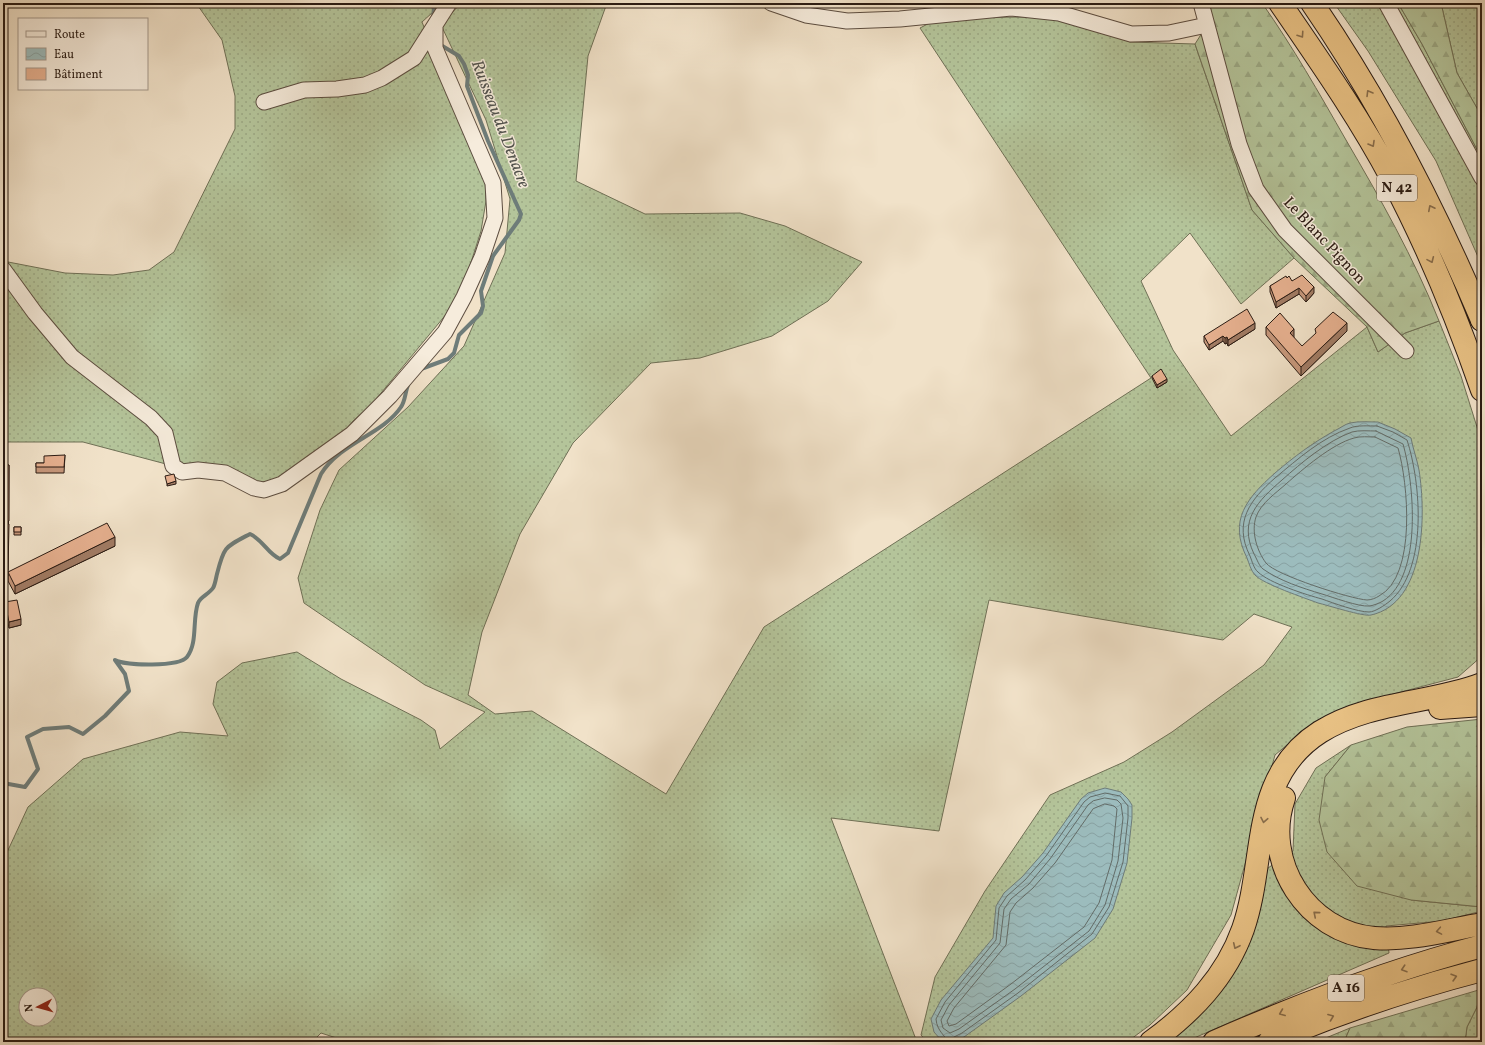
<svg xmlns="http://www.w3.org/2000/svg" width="1485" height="1045" viewBox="0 0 1485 1045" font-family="Vollkorn,serif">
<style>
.grass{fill:url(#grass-dots);stroke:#6f7056;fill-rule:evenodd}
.forest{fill:url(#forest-firs);stroke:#6f7056}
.water{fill:url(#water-waves);stroke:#6e7c79}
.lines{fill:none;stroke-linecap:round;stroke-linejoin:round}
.shore{stroke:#636c68;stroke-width:1}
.stream{stroke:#6e7c79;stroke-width:4}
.minor-casing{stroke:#5c4d40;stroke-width:17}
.trunk-casing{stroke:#2a1b13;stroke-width:24}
.motorway-casing{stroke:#2a1b13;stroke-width:24}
.minor{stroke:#f6ecdc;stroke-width:15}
.trunk{stroke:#e8c184;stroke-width:22}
.motorway{stroke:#e8c184;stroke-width:22}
.wall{fill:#c6977b;stroke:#2a1b13}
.shaded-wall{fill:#a17b64;stroke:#2a1b13}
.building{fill:#e6b08f;stroke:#2a1b13}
.oneway{stroke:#896e4c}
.labels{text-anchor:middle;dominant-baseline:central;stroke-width:3;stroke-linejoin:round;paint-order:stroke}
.shield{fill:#f6ecdc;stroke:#675a4f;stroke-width:1}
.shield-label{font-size:15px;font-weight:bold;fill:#2a1b13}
.street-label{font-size:16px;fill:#2a1b13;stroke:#f6ecdc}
.water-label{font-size:17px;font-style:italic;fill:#52534e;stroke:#f6ecdc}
</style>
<defs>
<pattern id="grass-dots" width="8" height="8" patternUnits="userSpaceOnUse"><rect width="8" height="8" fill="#b4c49a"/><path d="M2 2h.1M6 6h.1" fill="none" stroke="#9ba884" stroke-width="1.8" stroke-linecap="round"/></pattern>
<pattern id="forest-firs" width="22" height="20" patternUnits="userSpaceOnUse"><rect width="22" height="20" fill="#b4c49a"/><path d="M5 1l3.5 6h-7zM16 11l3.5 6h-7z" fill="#9ba884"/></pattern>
<pattern id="water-waves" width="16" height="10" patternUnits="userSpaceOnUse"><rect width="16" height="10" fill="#9cbcbd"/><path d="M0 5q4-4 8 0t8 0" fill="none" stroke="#87a1a2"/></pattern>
</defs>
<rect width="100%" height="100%" fill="#f1e2c9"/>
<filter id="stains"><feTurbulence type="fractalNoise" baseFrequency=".005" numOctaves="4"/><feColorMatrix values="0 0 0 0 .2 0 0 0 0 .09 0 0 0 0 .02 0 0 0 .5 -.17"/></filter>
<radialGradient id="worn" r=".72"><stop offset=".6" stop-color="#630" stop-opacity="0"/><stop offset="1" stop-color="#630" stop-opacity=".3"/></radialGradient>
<!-- grass -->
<path class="grass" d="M196,3H443L422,22L485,179L486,201L481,231L465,281L448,312L372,404L353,421L325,454L264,490L83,442H3V261L65,273L113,275L149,270L174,252L235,129V96L222,40Z
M461,3H607L588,56L576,181L645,214L740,213L785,226L862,262L828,301L772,336L700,358L651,363L573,443L520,534L482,632L468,695L495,714L532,711L666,794L764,627L1151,378L920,28L939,18L1024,17L1070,19L1130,42L1195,44L1252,210L1294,258L1241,304L1190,233L1141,281L1173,350L1231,436L1367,327L1378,352L1405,333L1439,321L1461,376L1482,443V656L1458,677L1359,703L1313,723L1275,755L1231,915L1187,990L1150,1025L1127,1042H927L921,1035L935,977L985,891L1050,795L1124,762L1172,732L1264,665L1292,627L1254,614L1223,640L989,600L939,831L831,818L917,1042H349L321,1033L312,1042H3V861L28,807L83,759L180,732L228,736L213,704L217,682L242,663L297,652L341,679L421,720L435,730L440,749L485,712L425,685L304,603L298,578L320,510L339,470L408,407L464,346L505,253L510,199L486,120L441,25ZM26,995H50V1019H26Z
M1334,3H1398L1422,44L1482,159V266L1436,161L1368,51Z
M1441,3H1482V117L1457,73Z
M1351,745L1325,777L1411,900L1482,907V911L1442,921L1386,926L1389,953L1185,1042H1164L1258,907L1268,868L1293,851L1295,804L1316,768Z
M1482,997V1042H1465L1467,1027Z
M1350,1028L1344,1042H1316Z"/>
<!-- forest -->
<path class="forest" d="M1209,3H1262C1293,47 1319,93 1346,140C1380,198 1414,258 1439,321L1405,333L1378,352L1367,327L1294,258L1252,210L1195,44L1212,17Z
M1398,3H1441L1457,73L1482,117V159L1422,44Z
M1482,719V907L1411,900L1357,886L1327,852L1319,820L1325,777L1351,745L1407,727Z
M1482,989V997L1467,1027L1465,1042H1344L1350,1028Z"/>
<!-- water -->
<path class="water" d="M1378,422L1395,429L1411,438C1413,449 1417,459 1419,470C1426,514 1426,603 1371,615C1364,617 1327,605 1318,603C1305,598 1263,584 1255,575C1251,571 1249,563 1247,558C1228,520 1247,498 1275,473C1295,456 1311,444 1334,431C1339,429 1345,424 1350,423C1359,421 1369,422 1378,422Z
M1105,788L1121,792L1128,799L1132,805V818L1127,863L1113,909L1095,938L1021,996L964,1037L952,1042L941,1040L934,1032L931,1019L941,1000L993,938L996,906L1004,893L1022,877L1043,853L1081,799L1088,793Z"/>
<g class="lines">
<!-- shore -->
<path class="shore" d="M1377,426L1393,432L1407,440C1421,483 1428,569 1390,601C1385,605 1375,612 1369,612C1358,612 1333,603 1322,599C1307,595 1269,583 1258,572C1254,569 1252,561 1250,556C1233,522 1250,500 1275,478C1298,459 1321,438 1350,428C1357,425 1369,426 1377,426Z
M1376,431L1403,444C1414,482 1423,576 1383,601C1380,603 1372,606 1369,606C1359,607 1332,597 1322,594C1302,588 1280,581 1263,569C1259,566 1257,559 1254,554C1238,520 1258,501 1282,480C1301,463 1327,441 1352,432C1359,430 1369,431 1376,431Z
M1375,437L1398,448C1408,482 1417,576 1379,596C1376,598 1371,600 1367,600C1351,599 1275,575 1266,563C1257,551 1251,532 1256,517C1261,503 1276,493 1286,484C1303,469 1332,444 1354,438C1360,436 1369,437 1375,437Z
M1105,798L1117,800L1121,804L1123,818L1118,861L1105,905L1089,931L1015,989L959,1029L950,1033L943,1028L941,1020L949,1005L1000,943L1004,909L1011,899L1029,884L1050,859L1088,805L1093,801Z
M1105,804L1114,806L1117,809L1112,860L1099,903L1084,927L1011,984L956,1024L949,1026L947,1021L954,1008L1006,945L1010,912L1016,903L1033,888L1055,863L1093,809Z
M947,1042C946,1035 937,1032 936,1019L945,1002L996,940L999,908L1007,896L1025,880L1046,856L1084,802L1090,797L1105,793L1120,796L1128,806V818L1123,862L1109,907L1092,934L1018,993L962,1033L954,1037L952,1042"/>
<!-- stream -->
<path class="stream" d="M422,3L434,7L433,20
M421,369L448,359L454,353L459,335L481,313L483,306L481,291L493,256L519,220L521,214L488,141L467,86L468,75L464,64L459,56L439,44
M3,783L25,787L38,769L27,737L43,729L69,727L83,734L105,716L129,691L125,674L115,660C126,666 179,667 187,657C198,643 192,620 198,603C200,597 209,594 213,588C215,585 216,578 217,574C224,546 225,547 250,534C263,540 268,554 280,559L288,553L321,474C341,442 382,435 401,407C406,400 405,390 409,383
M3,815L6,820L3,822"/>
<!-- minor casing -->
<g class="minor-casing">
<path id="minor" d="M771,3L806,15L847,21L900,19L1011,8L1059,13L1131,34L1169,33L1207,25
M1201,3L1239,144L1256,189L1285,230L1406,351
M1386,3L1482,178
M264,102L304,90L337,89L365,85L382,78L414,58L449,3
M3,269L35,313L72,357L151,418L165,433L173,466L182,472L198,470L225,473L254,488L264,490L282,484L352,434L390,396L445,332L464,297L482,257L495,218L493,183L435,48V25"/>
</g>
<!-- trunk casing -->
<g class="trunk-casing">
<path id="trunk" d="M1280,3C1319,60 1359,117 1392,179C1428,247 1457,318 1482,390
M1312,3C1380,102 1435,209 1482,320"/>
</g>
<!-- motorway casing -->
<g class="motorway-casing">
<path id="motorway" d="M1482,319V320
M1440,708L1482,705
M1284,798C1262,862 1307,932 1374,938C1410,941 1447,930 1482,924
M1151,1042C1192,1012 1226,977 1243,929C1267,860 1249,777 1320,732C1370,701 1429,704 1482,684
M1214,1042C1301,1004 1390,970 1482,946
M1269,1042C1338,1013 1409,989 1482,970"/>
</g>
<!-- minor -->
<use href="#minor" class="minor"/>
<!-- trunk -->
<use href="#trunk" class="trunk"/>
<!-- motorway -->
<use href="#motorway" class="motorway"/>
</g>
<!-- wall -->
<path class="wall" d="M1287,278L1314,293L1306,302L1299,294L1276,308L1270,292V286Z
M1266,327L1302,346L1347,331L1301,376L1266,335Z
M1255,329L1228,346L1227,343L1225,344L1223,341L1209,350L1204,342V336Z
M1152,376L1167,382L1157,388L1152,378Z
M65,455L64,473H36V463H44Z
M3,465H9L8,576H3Z
M14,527H21V535H14Z
M115,546L15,594L8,581V572Z
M5,602L21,625L9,628L5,608Z"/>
<!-- shaded-wall -->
<path class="shaded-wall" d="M1314,287V293L1306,302V296Z
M1299,288V294L1276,308V302Z
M1255,323V329L1228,346V340Z
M1347,323V331L1301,376V367Z
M1294,329V338L1290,333Z
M1223,336V341L1209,350V345Z
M1227,337V343L1225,344V338Z
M1167,379V382L1157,388V385Z
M176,481V484L167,486V484Z
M115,537V546L15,594V586Z
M21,619V625L9,628V622Z"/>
<!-- building -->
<path class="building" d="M1302,275L1314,287L1306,296L1299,288L1276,302L1270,286L1286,276L1287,278L1289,276L1292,281Z
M1247,309L1255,323L1228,340L1227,337L1225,338L1223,336L1209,345L1204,336Z
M1333,312L1347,323L1301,367L1266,327L1280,313L1294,329L1290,333L1302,346L1316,333L1315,329Z
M1161,369L1167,379L1157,385L1152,376Z
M65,455L64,467H36V463H44V456Z
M3,465H9V521H3Z
M174,474L176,481L167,484L165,476Z
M107,523L115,537L15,586L8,572Z
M3,524H9L8,570H3Z
M14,527H21V532H14Z
M17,600L21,619L9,622L5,602Z"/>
<!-- one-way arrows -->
<defs><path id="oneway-chevron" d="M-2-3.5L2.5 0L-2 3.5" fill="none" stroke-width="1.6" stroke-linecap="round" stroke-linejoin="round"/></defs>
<g class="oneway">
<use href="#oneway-chevron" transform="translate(1301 35) rotate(56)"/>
<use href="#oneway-chevron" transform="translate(1369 93) rotate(-121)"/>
<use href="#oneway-chevron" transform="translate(1372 144) rotate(60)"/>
<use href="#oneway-chevron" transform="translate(1431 208) rotate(-117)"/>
<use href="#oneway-chevron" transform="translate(1431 260) rotate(66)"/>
<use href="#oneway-chevron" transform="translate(1264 820) rotate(101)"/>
<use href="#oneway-chevron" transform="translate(1316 914) rotate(-140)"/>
<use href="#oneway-chevron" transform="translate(1439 931) rotate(170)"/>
<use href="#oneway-chevron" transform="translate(1236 946) rotate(115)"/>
<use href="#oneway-chevron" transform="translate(1404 969) rotate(162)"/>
<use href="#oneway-chevron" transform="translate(1454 977) rotate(-16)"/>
<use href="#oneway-chevron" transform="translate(1282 1013) rotate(158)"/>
<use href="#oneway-chevron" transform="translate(1331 1017) rotate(-21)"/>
</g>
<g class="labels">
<!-- shield labels -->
<g class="shield">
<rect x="1377" y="175" width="40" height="26" rx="3"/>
<rect x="1328" y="975" width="36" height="26" rx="3"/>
</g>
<g class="shield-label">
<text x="1397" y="188">N 42</text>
<text x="1346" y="988">A 16</text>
</g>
<!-- street labels -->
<g class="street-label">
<text transform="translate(1324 241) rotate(47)">Le Blanc Pignon</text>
</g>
<!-- water labels -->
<g class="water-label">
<text transform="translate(500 124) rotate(69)">Ruisseau du Denacre</text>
</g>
</g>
<!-- margin -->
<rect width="1485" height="1045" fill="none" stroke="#f1e2c9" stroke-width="16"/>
<rect x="4" y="4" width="1477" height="1037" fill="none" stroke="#2a1b13" stroke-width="2"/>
<rect x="8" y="8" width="1469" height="1029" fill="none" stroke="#2a1b13"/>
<!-- legend -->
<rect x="18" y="18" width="130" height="72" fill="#f6ecdc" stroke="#a4988c"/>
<rect x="26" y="31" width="20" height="6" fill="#f6ecdc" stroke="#a4988c"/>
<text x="54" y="38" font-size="12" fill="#2a1b13">Route</text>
<rect x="26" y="48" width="20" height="12" fill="url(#water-waves)" stroke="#a4988c"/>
<text x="54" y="58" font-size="12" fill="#2a1b13">Eau</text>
<rect x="26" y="68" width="20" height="12" fill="#e6b08f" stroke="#a4988c"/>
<text x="54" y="78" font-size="12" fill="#2a1b13">Bâtiment</text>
<!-- north arrow -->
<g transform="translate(38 1007) rotate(264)"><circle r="19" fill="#f6ecdc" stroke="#a4988c"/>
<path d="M0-3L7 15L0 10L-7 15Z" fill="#8f2418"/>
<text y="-6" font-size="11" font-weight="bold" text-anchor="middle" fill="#2a1b13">N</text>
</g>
<rect width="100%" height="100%" filter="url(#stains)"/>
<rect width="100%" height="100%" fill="url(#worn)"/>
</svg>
